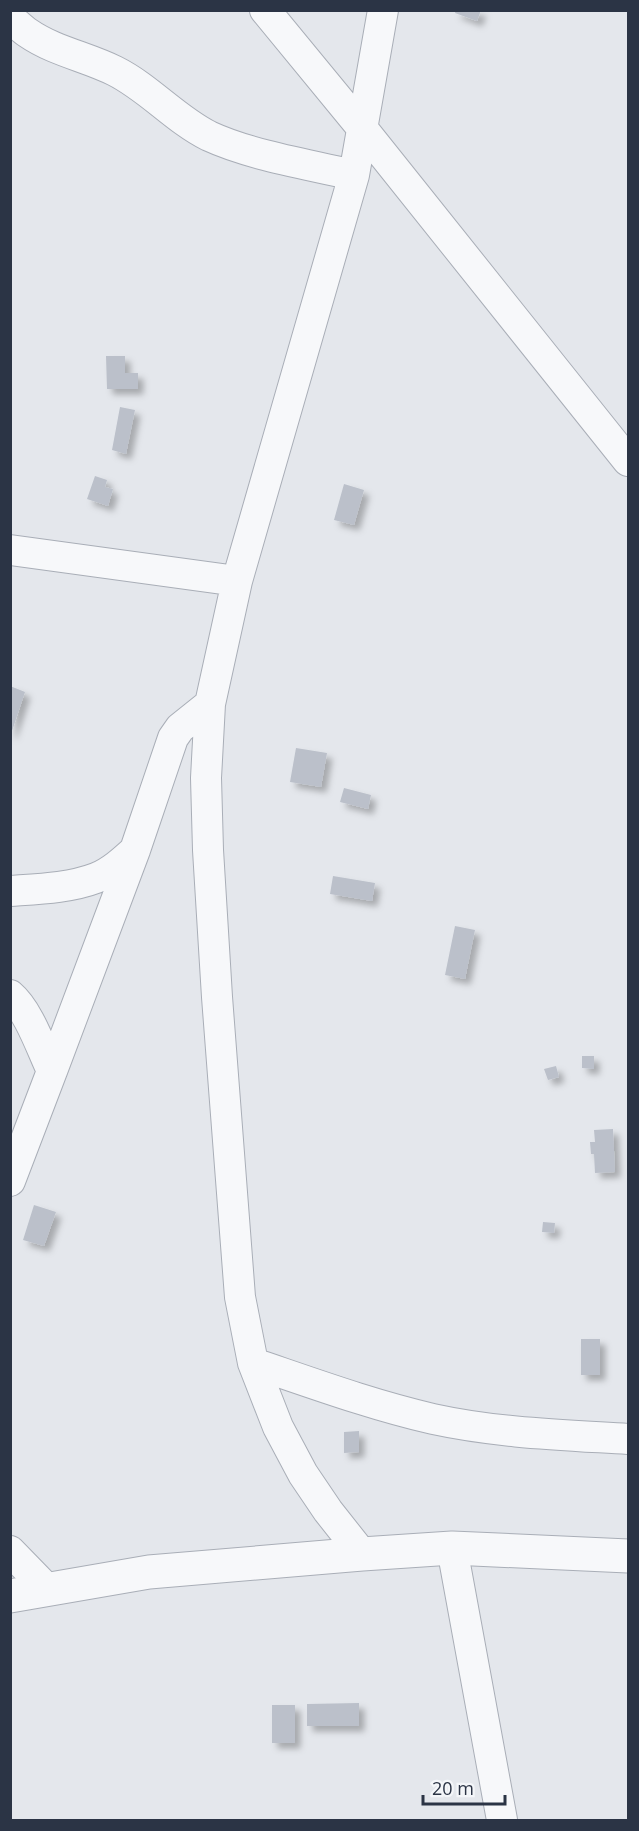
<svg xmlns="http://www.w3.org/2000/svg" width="639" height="1831" viewBox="0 0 639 1831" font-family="'Open Sans',sans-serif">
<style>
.building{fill:#bbc0ca;filter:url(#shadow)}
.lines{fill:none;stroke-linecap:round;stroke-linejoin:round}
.minor-casing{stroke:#a9aeb7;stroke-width:32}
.tertiary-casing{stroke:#a9aeb7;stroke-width:35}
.minor{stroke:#f7f8fa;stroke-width:30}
.tertiary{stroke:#f7f8fa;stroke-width:33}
</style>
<defs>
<filter id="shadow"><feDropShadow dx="5.5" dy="5.5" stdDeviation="3" flood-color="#0004"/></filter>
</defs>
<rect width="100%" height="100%" fill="#e4e7ec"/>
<!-- building -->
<path class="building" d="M456,10H481L477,21L455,13Z
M106,356H125V373H138V389H107Z
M120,407L135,410L126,454L112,450Z
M95,476L107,480L105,487L113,489L108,506L87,499Z
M344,484L364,490L354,525L334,520Z
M10,686L25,692L11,734H10Z
M296,748L327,753L321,787L290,782Z
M344,788L371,795L368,809L340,802Z
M333,876L375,883L372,901L330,894Z
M455,926L475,930L465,979L445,975Z
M582,1056H594V1069L582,1068Z
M556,1066L559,1077L548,1080L544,1069Z
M613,1129L615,1172L595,1173L594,1154H591L590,1142H595L594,1130Z
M34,1205L56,1212L44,1246L23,1240Z
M543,1222L555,1223L554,1233L542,1232Z
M581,1339H600V1375H581Z
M359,1431V1452L344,1453V1432Z
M359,1703V1726H307V1704Z
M272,1705H295V1743H272Z"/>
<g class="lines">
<!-- minor casing -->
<g class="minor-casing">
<path id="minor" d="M265,10L362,128L628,461
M10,18C16,23 22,29 28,33C54,51 87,57 115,71C149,88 175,119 209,136C250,155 309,165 354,175
M10,550L237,581
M10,891C38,889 70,888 96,878C111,872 123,861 135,850
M10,995C29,1011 41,1048 52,1071L135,850L173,738L180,728L210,704
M10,1181L52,1071
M253,1363C312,1383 372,1405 433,1419C497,1433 563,1435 628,1439
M452,1548L502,1820
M10,1551L48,1590
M362,1554L328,1511L303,1474L278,1427L253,1363L240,1297L217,997L208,850L206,778L210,704L237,581L354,175L383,10"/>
</g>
<!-- tertiary casing -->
<g class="tertiary-casing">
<path id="tertiary" d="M10,1596L149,1572L362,1554L452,1548L628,1556"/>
</g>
<!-- minor -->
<use href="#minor" class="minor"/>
<!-- tertiary -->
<use href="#tertiary" class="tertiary"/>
</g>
<!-- border -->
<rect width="639" height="1831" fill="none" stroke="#2b3445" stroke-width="24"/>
<!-- scale -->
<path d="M423 1795v9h82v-9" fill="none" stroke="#2b3445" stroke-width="3"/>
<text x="432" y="1795" font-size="18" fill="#2b3445" stroke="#f4f6f9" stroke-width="4.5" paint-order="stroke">20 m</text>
</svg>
